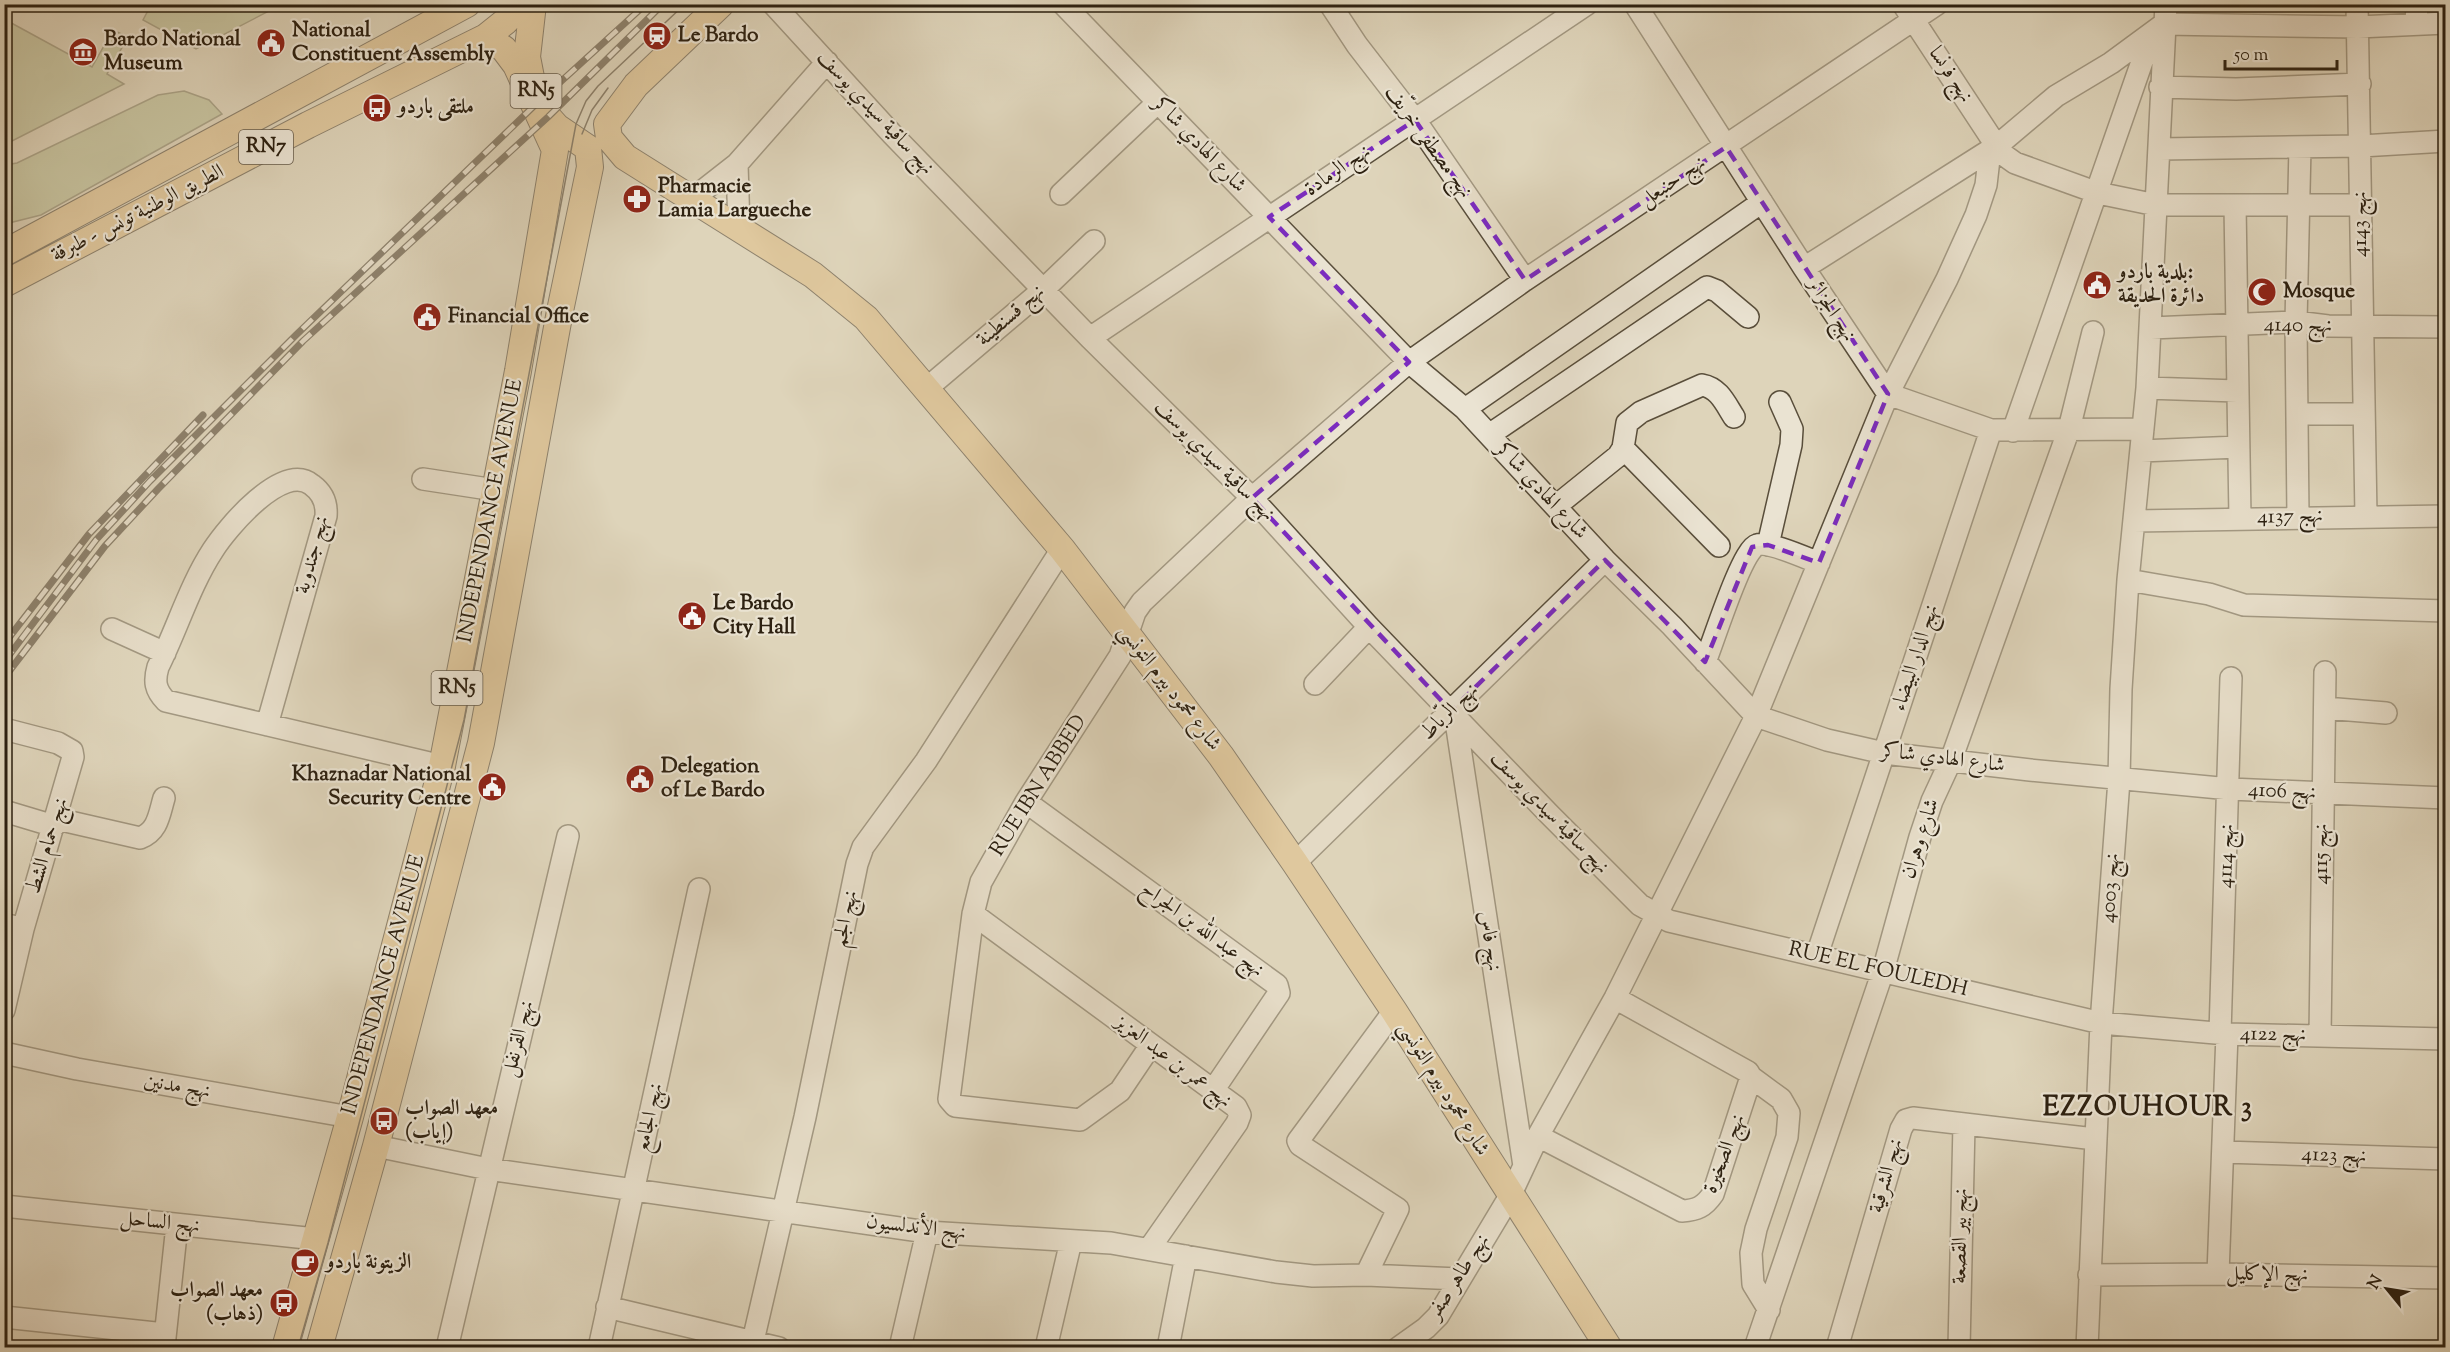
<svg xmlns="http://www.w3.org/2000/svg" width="2450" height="1352" viewBox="0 0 2450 1352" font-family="'Sorts Mill Goudy',Amiri,serif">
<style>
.green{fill:#b4bc8e;stroke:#706e50;stroke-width:1.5}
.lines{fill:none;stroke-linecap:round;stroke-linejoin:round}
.minor-casing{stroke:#594e3b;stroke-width:24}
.major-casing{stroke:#2d2111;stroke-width:28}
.minor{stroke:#eae3d2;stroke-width:21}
.major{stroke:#dfba7d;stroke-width:26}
.tram{stroke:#2d2111;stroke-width:1.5}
.rail-casing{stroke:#2d2111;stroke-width:7}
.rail{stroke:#eae3d2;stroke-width:4.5;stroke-dasharray:14;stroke-linecap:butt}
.marked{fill:none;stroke:#7b2cbf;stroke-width:4.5;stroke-dasharray:12 8;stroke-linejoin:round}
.labels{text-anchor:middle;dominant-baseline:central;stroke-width:4.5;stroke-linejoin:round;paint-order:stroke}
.shield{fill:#eae3d2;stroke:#665b4b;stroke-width:1.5}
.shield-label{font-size:20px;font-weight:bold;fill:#2d2111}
.poi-label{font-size:21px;font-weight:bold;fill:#2d2111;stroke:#eae3d2;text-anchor:start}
.street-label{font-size:21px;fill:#2d2111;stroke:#eae3d2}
.district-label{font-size:27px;font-weight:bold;letter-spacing:1.5px;fill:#2d2111;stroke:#eae3d2}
</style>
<rect width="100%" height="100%" fill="#ded4ba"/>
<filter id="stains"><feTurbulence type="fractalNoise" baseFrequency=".00333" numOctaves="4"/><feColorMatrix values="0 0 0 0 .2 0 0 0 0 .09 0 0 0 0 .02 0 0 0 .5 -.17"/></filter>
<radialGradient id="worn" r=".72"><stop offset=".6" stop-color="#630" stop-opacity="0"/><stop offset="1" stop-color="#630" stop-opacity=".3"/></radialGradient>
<!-- green -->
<path class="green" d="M151,5H263L267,12L196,49L143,20Z
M4,19L92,67L113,30L128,37L107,74L124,84L12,141L5,142Z
M184,91L209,100L222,114L41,215L5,224V165L17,163L158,95Z"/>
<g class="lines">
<!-- minor casing -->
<g class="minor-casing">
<path id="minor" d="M773,4L892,134L1090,338L1252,498L1369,627L1549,814L1640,905L1669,921L2101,1023L2227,1034L2446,1039
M1063,4L1409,362L1465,409L1605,560L1672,626L1756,716L1827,740L1884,753L2030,770L2230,789L2446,798
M1330,4L1357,45L1415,120L1525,280
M1635,4L1804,268L1888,394L1991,430L2143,429
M1903,4L2001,153L2015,163L2098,193L2156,205H2361
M2357,4L2366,516
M2416,23L2417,4
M2160,87L2236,89L2360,84
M2160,149L2361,146L2446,141
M737,164L739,228
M1061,194L1157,103
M691,200L737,164L827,62
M2235,205L2240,518
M1804,268L1998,145L2056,96L2111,63L2164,24L2358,27L2446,23
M2151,328L2296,322L2328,326L2446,327
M1090,338L1587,4
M2147,388L2237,391
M926,389L1044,289L1094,241
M1465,409L1762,202
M2298,414H2364
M2013,431L2152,33
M1489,435L1707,287L1717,291L1748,317
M1623,448L1719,546
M2141,451L2238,447
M423,479L495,490
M1556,506L1618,456L1623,448L1627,423L1641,412L1702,385C1719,388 1725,403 1734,417
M2298,517L2296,322L2300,147
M2134,521L2446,516
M1768,545L1791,445L1792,429L1780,402
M2128,580L2209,594L2244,605L2446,611
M112,629L165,653
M1705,662C1713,643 1742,549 1757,545C1768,541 1806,558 1819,563
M1315,684L1369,627
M2325,708L2386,713
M1455,715L1524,1166
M267,725L326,516C327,503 323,493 312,485C283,461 227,528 213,550C190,585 177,629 158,667C154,681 155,690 166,701L442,766
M4,729L58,743L72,751L73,757L23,929L4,1010
M1026,802L1277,985L1279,993L1214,1089
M4,811L54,826
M57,819L140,838C158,831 159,815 164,798
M1295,863L1605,560
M973,914L1236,1107L1240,1115L1237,1123L1149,1249
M4,924L23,929
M1817,955L1991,430
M2220,1033L2231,678
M2320,1036L2325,672
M1151,1045L1120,1091L1080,1120L955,1106L949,1099L973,914L981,882L1026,802L1120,656L1135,612L1142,602L1252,498L1409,362L1525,280L1937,4
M4,1053L77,1069L350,1117
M1751,1077L1781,1099L1789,1113L1787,1137L1756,1229L1751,1253L1753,1284L1769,1310
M1538,1136L1682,1211C1697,1210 1704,1207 1713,1194L1751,1077L1748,1072L1615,998
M376,1146L488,1169L927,1232L1111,1243L1276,1272L1313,1276L1366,1275L1459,1279
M2223,1152L2446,1159
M4,1206L316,1239
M2218,1274L2227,1034
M1366,1275L1398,1209L1300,1145L1298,1141L1394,1011
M2089,1275L2218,1274L2446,1278
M607,1307L779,1348
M4,1317L165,1334
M753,1341L805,1117L857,864L863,847L926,761L1062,549
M164,1347L177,1225
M447,1348L568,836
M599,1348L699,889
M900,1348L927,1232
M1046,1348L1071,1241
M1168,1348L1186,1256
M1398,1348L1426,1328L1438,1316L1510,1196L1538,1136L1615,998L1756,716L1888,394L1947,279L1976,215L1986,185L1990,150
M1755,1348L1883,971L1920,837L1932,801L1951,760L2069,429L2093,332
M1837,1348L1901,1129L1906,1120L1913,1118L2095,1139
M1959,1348L1964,1124
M2087,1348L2101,1023L2119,780L2121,689L2128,580L2147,388L2166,4"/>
</g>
<!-- major casing -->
<g class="major-casing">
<path id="major" d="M721,4L636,85L607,124L609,138L625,157L813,275L866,318L1062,549L1221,756L1295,863L1394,1011L1609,1348
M4,253L467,4
M4,284L308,125L486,37L506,21L521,4
M285,1348L350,1117L442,766L518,371L555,150L516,65L504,49L486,37
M319,1348L376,1146L481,743L560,311L590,167L588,148L557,127L548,117L533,88L527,57L533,4"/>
</g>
<!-- minor -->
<use href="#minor" class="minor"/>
<!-- major -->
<use href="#major" class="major"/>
<!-- tram -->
<path class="tram" d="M582,134L592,110L608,88
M298,1348L328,1243L464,720L576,124L586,101L598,86L685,4"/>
<!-- rail casing -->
<g class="rail-casing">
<path id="rail" d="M4,644L89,534L203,415
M4,662L96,540L150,481L296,335L534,106L646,4
M4,678L105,546L158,489L303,341L548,117L663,4"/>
</g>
<!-- rail -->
<use href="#rail" class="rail"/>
</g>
<!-- marked area -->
<path d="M0 0H2450V1352H0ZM1415,120L1525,280L1726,147L1888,394L1819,563L1768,545L1752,547L1705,662L1605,560L1451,711L1252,498L1409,362L1269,217Z" fill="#ded4ba" fill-opacity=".55" fill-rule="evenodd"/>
<path class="marked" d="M1415,120L1525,280L1726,147L1888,394L1819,563L1768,545L1752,547L1705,662L1605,560L1451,711L1252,498L1409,362L1269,217Z"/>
<!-- icons -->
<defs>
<g id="station-disc" transform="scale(1.5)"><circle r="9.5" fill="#8f2418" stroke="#eae3d2"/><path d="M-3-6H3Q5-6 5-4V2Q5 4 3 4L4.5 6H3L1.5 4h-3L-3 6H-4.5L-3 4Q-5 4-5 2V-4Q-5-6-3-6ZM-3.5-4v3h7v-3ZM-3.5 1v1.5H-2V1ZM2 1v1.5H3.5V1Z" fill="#fff"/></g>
<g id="civic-disc" transform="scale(1.5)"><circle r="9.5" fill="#8f2418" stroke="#eae3d2"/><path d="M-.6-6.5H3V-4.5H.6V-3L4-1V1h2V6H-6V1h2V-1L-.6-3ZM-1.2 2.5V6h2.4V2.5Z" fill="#fff"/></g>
<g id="museum-disc" transform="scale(1.5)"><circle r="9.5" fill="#8f2418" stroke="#eae3d2"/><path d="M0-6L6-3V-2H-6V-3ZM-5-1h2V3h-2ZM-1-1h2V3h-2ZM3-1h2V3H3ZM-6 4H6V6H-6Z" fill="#fff"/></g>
<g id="bus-disc" transform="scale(1.5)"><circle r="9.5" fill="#8f2418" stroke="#eae3d2"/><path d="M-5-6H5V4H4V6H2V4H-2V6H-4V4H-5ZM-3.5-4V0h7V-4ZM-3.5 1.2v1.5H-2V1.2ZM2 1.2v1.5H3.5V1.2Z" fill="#fff"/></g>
<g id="pharmacy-disc" transform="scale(1.5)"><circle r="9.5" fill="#8f2418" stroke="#eae3d2"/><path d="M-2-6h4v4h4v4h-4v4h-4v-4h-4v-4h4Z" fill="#fff"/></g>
<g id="mosque-disc" transform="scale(1.5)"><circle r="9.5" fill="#8f2418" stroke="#eae3d2"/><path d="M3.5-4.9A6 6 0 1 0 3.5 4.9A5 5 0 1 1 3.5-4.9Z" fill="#fff"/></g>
<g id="cafe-disc" transform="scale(1.5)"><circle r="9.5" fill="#8f2418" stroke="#eae3d2"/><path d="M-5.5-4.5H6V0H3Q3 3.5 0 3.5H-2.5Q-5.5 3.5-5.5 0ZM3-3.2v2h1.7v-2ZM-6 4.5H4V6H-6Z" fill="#fff"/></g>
</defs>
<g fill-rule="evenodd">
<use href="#station-disc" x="657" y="36"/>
<use href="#civic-disc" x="271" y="43"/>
<use href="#museum-disc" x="83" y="52"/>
<use href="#bus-disc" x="377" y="108"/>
<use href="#pharmacy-disc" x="637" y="199"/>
<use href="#civic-disc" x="2097" y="285"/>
<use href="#mosque-disc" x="2262" y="292"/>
<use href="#civic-disc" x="427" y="317"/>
<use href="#civic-disc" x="692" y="616"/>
<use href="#civic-disc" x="640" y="779"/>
<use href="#civic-disc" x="492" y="787"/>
<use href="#bus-disc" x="384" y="1121"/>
<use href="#cafe-disc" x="305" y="1263"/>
<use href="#bus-disc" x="284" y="1303"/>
</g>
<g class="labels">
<!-- shield labels -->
<g class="shield">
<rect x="510.5" y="74" width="51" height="34" rx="4.5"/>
<rect x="239" y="130" width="54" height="34" rx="4.5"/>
<rect x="431.5" y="671" width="51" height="34" rx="4.5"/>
</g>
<g class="shield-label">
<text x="536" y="91">RN5</text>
<text x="266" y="147">RN7</text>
<text x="457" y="688">RN5</text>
</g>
<!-- poi labels -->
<g class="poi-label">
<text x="292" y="31">National<tspan x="292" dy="24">Constituent Assembly</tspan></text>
<text x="678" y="36">Le Bardo</text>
<text x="104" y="40">Bardo National<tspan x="104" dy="24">Museum</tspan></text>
<text x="398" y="108">ملتقى باردو</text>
<text x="658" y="187">Pharmacie<tspan x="658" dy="24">Lamia Largueche</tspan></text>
<text x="2118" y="273">بلدية باردو:<tspan x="2118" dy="24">دائرة الحديقة</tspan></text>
<text x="2283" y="292">Mosque</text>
<text x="448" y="317">Financial Office</text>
<text x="713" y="604">Le Bardo<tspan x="713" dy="24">City Hall</tspan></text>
<text x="661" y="767">Delegation<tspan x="661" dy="24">of Le Bardo</tspan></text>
<text x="471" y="775" text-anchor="end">Khaznadar National<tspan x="471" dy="24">Security Centre</tspan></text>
<text x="405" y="1109">معهد الصواب<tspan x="405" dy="24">(إياب)</tspan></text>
<text x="326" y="1263">الزيتونة باردو</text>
<text x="263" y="1291" text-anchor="end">معهد الصواب<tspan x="263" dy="24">(ذهاب)</tspan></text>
</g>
<!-- street labels -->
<g class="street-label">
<text transform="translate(1950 75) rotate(56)">نهج فرنسا</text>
<text transform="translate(875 113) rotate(47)">نهج ساقية سيدي يوسف</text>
<text transform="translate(1428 142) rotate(54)">نهج مصطفى خريّف</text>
<text transform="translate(1199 145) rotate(46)">شارع الهادي شاكر</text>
<text transform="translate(1338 171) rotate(-34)">نهج الرمادة</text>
<text transform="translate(1673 182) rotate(-34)">نهج حنبعل</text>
<text transform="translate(138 214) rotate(-27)">الطريق الوطنية تونس - طبرقة</text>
<text transform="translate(2361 224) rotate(-90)">نهج 4143</text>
<text transform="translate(1831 310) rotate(57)">نهج الجزائر</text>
<text transform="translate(1011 316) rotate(-41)">نهج قسنطينة</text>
<text transform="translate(2298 326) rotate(1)">نهج 4140</text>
<text transform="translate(1214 461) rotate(45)">نهج ساقية سيدي يوسف</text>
<text transform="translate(1541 491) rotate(47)">شارع الهادي شاكر</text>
<text transform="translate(491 511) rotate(-79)">INDEPENDANCE AVENUE</text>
<text transform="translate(2290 517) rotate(-1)">نهج 4137</text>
<text transform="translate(313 555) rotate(-75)">نهج جندوبة</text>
<text transform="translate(1916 658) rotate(-72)">نهج الدار البيضاء</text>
<text transform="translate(1169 688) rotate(52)">شارع محمود بيرم التونسي</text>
<text transform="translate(1450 712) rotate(-44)">نهج الرّباط</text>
<text transform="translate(1943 759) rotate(7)">شارع الهادي شاكر</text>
<text transform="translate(1039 786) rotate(-58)">RUE IBN ABBED</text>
<text transform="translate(2282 792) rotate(3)">نهج 4106</text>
<text transform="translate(1549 813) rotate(46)">نهج ساقية سيدي يوسف</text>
<text transform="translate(1921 839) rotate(-72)">شارع وهران</text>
<text transform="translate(48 846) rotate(-73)">نهج حمام الشط</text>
<text transform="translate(2322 854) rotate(-90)">نهج 4115</text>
<text transform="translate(2227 856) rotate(-88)">نهج 4114</text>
<text transform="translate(2111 888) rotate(-86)">نهج 4003</text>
<text transform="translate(846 919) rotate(-78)">نهج الجم</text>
<text transform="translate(1202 930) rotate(36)">نهج عبد الله بن الجراح</text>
<text transform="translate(1489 941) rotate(81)">نهج فاس</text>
<text transform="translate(1878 970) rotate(13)">RUE EL FOULEDH</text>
<text transform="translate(384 985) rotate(-75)">INDEPENDANCE AVENUE</text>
<text transform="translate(2273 1035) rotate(1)">نهج 4122</text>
<text transform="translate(519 1039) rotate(-76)">نهج القرنفل</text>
<text transform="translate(1173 1062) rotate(37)">نهج عمر بن عبد العزيز</text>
<text transform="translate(177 1087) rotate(10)">نهج مدنين</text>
<text transform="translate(1443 1089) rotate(58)">شارع محمود بيرم التونسي</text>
<text transform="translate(650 1118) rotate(-78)">نهج الجامع</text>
<text transform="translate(1725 1154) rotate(-69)">نهج الصخيرة</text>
<text transform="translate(2334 1156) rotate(2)">نهج 4123</text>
<text transform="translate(1887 1176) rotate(-74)">نهج الشرقية</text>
<text transform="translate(160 1223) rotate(6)">نهج الساحل</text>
<text transform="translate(916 1228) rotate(7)">نهج الأندلسيون</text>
<text transform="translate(1961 1236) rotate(-89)">نهج بير القصعة</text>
<text transform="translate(2267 1275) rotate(1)">نهج الإكليل</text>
<text transform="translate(1459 1277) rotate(-57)">نهج طاهر صفر</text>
</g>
<!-- district labels -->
<g class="district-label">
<text x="2148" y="1108">EZZOUHOUR 3</text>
</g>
</g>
<!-- margin -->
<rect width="2450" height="1352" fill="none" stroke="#ded4ba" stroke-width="24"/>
<rect x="6" y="6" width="2438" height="1340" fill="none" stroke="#2d2111" stroke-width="3"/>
<rect x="12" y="12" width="2426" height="1328" fill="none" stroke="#2d2111" stroke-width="1.5"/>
<!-- north arrow -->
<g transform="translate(2387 1289) rotate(300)" stroke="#eae3d2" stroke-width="4.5" paint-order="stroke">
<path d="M0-4.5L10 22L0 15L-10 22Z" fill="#2d2111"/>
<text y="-9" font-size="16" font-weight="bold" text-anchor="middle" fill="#2d2111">N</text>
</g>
<!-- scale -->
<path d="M2225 60v9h112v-9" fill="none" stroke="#2d2111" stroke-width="3"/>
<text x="2234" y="60" font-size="18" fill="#2d2111" stroke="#eae3d2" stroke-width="4.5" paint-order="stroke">50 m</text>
<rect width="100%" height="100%" filter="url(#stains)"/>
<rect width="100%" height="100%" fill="url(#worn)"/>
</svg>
